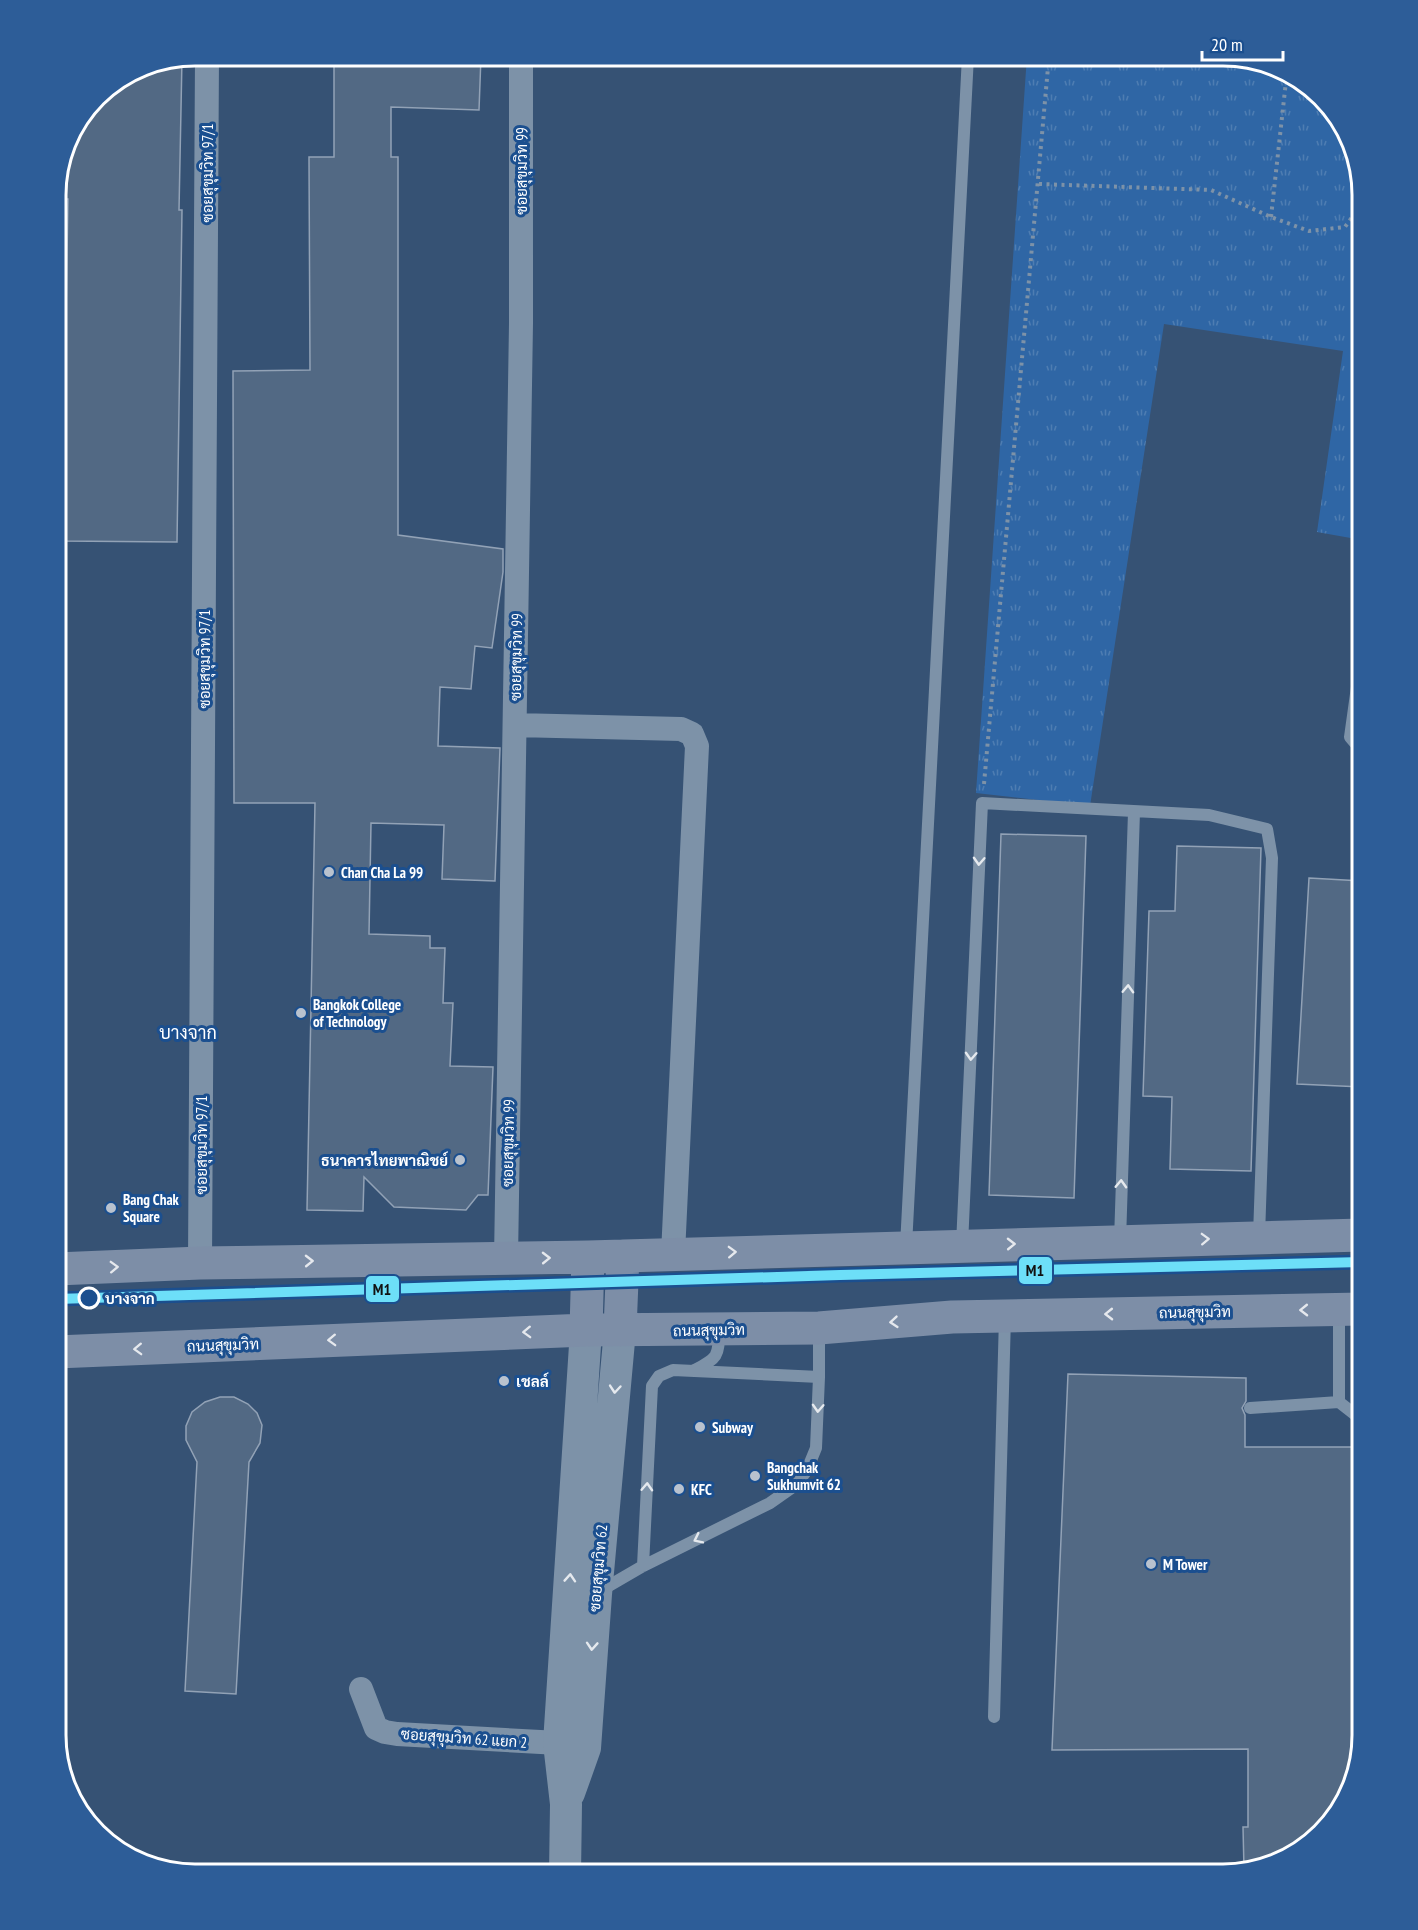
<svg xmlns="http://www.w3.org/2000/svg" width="1418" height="1930" viewBox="0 0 1418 1930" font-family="'PT Sans Narrow',Sarabun,sans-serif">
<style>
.grass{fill:url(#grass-tufts)}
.building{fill:#526984;stroke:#92a2b6;stroke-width:1.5}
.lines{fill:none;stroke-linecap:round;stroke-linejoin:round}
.path{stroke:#7d92a8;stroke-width:4;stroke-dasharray:3 4.5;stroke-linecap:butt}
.service{stroke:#7d92a8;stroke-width:12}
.minor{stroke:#7d92a8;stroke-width:24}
.tertiary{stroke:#7d92a8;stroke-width:32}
.primary{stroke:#7d8ea7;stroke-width:33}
.metro-1-casing{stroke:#1b4f8f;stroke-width:15}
.metro-1{stroke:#6ddff8;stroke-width:10}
.oneway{stroke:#e5e9ee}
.oneway2{stroke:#e5e8ed}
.poi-dot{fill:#b9c2ce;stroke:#1b4f8f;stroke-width:2}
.stop-dot{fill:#1b4f8f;stroke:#fff;stroke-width:3}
.labels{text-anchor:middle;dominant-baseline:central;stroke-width:6;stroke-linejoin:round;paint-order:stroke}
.street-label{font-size:15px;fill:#fff;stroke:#1b4f8f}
.poi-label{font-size:15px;font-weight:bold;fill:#fff;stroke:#1b4f8f;text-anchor:start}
.stop-label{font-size:15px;font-weight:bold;fill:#fff;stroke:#1b4f8f;text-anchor:start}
.quarter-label{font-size:18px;fill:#fff;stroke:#1b4f8f}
.rim{fill:none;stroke:#fff;stroke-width:3}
.line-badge{stroke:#1b4f8f;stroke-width:2}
.pale-badge-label{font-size:16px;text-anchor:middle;font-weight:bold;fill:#111}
</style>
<defs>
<pattern id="grass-tufts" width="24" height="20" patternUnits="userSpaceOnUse" patternTransform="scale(1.5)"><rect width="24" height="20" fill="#2f66a5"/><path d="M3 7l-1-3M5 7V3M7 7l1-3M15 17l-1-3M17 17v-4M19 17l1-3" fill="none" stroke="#4e7db2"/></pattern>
</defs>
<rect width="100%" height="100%" fill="#365274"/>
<!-- grass -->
<path class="grass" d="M1027,56H1232L1293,74L1344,125L1362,195V540L1317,532L1343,351L1164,324L1090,806L976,793Z"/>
<!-- building -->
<path class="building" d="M334,56H481L479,110L391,107V157H398V535L503,549V572L492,648L475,646L471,689L440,687L438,746L500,748L495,881L442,879L444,825L371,823L369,934L430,936V948H445L443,1003H453L450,1066L493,1067L488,1195H478L466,1210L394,1207L364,1177L363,1211L307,1210L315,803H234L233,371L310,370L309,157H334Z
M182,58L179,210H182L177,542L62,541L68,199H56V185L70,133L103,90L142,66Z
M1001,834L1086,836L1074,1198L989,1195Z
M1177,846L1261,848L1251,1171L1170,1169L1172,1097L1143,1096L1149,911H1175Z
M1309,878L1362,881V1087L1297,1084Z
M1068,1374L1246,1378V1401L1242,1408L1245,1415V1447H1357L1356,1758L1344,1805L1293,1856L1244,1869L1243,1827H1248V1749L1052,1750Z
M220,1397H234L248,1404L257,1413L262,1425L260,1443L249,1462L236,1694L185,1691L197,1462L186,1440V1426L192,1412L205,1402Z"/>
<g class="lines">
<!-- path -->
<path class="path" d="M1039,184L1211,190L1271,217L1309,231L1345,227L1355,213L1358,177
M1271,217L1287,72
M984,784L1049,56"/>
<!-- service -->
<path class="service" d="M1362,751L1350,737L1362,651
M1120,1241L1134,812
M962,1245L982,803L1209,815L1267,829L1272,858L1259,1236
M906,1246L968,56
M1339,1311V1402L1362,1420
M693,1371C717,1358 719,1358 719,1330
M1250,1408L1339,1402
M643,1566L652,1386L659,1376L673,1370L819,1377
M600,1591L643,1566L770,1503L797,1484L807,1470L816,1448L819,1377V1329
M994,1717L1005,1317"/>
<!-- minor -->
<path class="minor" d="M515,725L681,729L692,734L697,746L673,1254
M506,1259L521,323V56
M200,1263L207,56
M361,1689L376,1728L385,1732L397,1734L559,1743"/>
<!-- tertiary -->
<path class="tertiary" d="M569,1793L585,1748L596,1594L620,1330
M565,1874L566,1804L559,1743L586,1330"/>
<!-- primary -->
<path class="primary" d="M56,1269L200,1263L588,1257L1362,1235
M586,1330L588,1257
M620,1330L623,1256
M56,1352L586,1330L819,1328L952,1317L1362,1309"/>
<!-- metro-1 casing -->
<g class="metro-1-casing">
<path id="metro-1" d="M56,1299L840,1275L1362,1262"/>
</g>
<!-- metro-1 -->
<use href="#metro-1" class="metro-1"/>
</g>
<!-- one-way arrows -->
<defs><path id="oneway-chevron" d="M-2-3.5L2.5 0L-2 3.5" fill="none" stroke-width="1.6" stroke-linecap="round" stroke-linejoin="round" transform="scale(1.5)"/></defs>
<g class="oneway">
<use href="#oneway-chevron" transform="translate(979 861) rotate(93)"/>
<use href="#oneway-chevron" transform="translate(1128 989) rotate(-88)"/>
<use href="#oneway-chevron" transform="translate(971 1056) rotate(93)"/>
<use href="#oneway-chevron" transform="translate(1121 1184) rotate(-88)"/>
<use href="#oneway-chevron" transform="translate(615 1389) rotate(95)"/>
<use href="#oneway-chevron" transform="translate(818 1408) rotate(93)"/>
<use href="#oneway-chevron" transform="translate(647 1487) rotate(-87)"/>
<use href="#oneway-chevron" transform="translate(698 1539) rotate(154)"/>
<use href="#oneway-chevron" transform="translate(570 1578) rotate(-86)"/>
<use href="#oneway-chevron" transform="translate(592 1646) rotate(94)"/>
</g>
<g class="oneway2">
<use href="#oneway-chevron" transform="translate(1205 1239) rotate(-2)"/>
<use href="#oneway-chevron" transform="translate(1011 1244) rotate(-1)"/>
<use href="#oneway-chevron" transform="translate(732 1252) rotate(-2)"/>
<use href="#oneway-chevron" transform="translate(546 1258) rotate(-1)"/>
<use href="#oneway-chevron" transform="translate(309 1261) rotate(-1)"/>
<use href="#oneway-chevron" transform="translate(114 1267) rotate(-2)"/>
<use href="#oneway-chevron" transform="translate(1304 1310) rotate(179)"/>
<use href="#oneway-chevron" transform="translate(1109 1314) rotate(179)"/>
<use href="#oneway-chevron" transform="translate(894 1322) rotate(175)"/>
<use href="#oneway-chevron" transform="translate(527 1332) rotate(178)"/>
<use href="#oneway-chevron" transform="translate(332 1340) rotate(178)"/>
<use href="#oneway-chevron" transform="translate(138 1349) rotate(178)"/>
</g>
<!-- markers -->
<g class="poi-dot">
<circle cx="329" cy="872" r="6"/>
<circle cx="301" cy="1013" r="6"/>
<circle cx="460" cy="1160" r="6"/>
<circle cx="111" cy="1208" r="6"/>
<circle cx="504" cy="1381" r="6"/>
<circle cx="700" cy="1427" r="6"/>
<circle cx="755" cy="1476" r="6"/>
<circle cx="679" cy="1489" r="6"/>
<circle cx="1151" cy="1564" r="6"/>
</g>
<circle class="stop-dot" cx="89" cy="1298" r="10"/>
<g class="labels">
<!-- street labels -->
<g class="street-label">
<text transform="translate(521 171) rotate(-90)">ซอยสุขุมวิท 99</text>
<text transform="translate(207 173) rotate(-90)">ซอยสุขุมวิท 97/1</text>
<text transform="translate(516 657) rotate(-89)">ซอยสุขุมวิท 99</text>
<text transform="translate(204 659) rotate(-90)">ซอยสุขุมวิท 97/1</text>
<text transform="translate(508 1143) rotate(-89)">ซอยสุขุมวิท 99</text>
<text transform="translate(201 1145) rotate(-90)">ซอยสุขุมวิท 97/1</text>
<text transform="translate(1195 1312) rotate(-1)">ถนนสุขุมวิท</text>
<text transform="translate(709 1330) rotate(-1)">ถนนสุขุมวิท</text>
<text transform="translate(223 1345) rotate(-2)">ถนนสุขุมวิท</text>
<text transform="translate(598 1568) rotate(-85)">ซอยสุขุมวิท 62</text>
<text transform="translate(464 1738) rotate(4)">ซอยสุขุมวิท 62 แยก 2</text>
</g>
<!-- poi labels -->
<g class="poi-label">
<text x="341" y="872">Chan Cha La 99</text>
<text x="313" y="1004">Bangkok College<tspan x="313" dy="17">of Technology</tspan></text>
<text x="448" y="1160" text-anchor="end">ธนาคารไทยพาณิชย์</text>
<text x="123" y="1199">Bang Chak<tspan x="123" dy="17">Square</tspan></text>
<text x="516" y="1381">เชลล์</text>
<text x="712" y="1427">Subway</text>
<text x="767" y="1467">Bangchak<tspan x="767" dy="17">Sukhumvit 62</tspan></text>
<text x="691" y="1489">KFC</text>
<text x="1163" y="1564">M Tower</text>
</g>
<!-- stop labels -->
<g class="stop-label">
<text x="105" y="1298">บางจาก</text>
</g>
<!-- quarter labels -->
<g class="quarter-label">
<text x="188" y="1032">บางจาก</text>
</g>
</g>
<!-- crop -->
<path d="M0 0H1418V1930H0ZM195 66H1223A129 129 0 0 1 1352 195V1735A129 129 0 0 1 1223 1864H195A129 129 0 0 1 66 1735V195A129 129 0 0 1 195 66Z" fill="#2d5d98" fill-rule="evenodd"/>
<path class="rim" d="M195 66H1223A129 129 0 0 1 1352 195V1735A129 129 0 0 1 1223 1864H195A129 129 0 0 1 66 1735V195A129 129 0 0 1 195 66Z"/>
<g class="line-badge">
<rect x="1018" y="1256" width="35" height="29" rx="6" fill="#6ddff8"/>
<rect x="365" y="1275" width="35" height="28" rx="6" fill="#6ddff8"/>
</g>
<g class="pale-badge-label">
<text x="1035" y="1276">M1</text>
<text x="382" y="1295">M1</text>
</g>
<!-- scale -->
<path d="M1202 51v9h81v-9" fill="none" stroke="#ffffff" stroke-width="3"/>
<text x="1211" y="51" font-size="18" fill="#ffffff" stroke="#1b4f8f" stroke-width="4.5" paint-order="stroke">20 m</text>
</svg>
